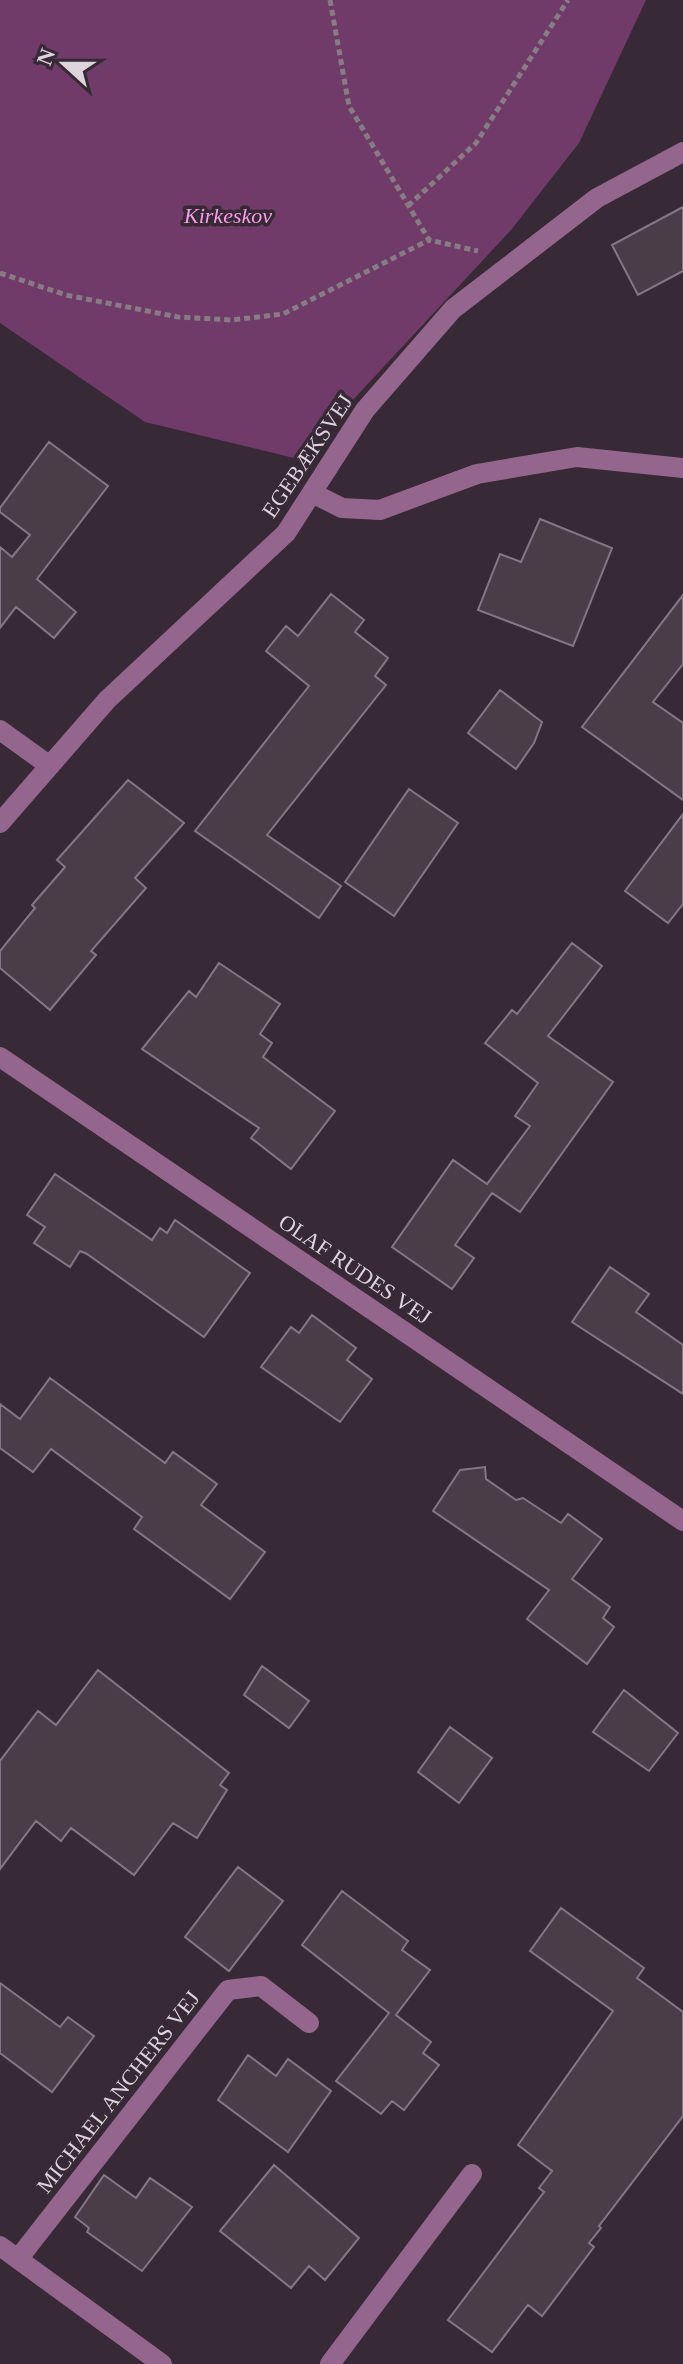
<svg xmlns="http://www.w3.org/2000/svg" width="683" height="2364" viewBox="0 0 683 2364" font-family="'Times New Roman',serif">
<style>
.green{fill:#703b68}
.building{fill:#4b3d48;stroke:#867683;stroke-width:2}
.lines{fill:none;stroke-linecap:round;stroke-linejoin:round}
.path{stroke:#877c85;stroke-width:5;stroke-dasharray:6 4;stroke-linecap:butt}
.minor{stroke:#95668d;stroke-width:20}
.labels{text-anchor:middle;dominant-baseline:central;stroke-width:7;stroke-linejoin:round;paint-order:stroke}
.park-label{font-size:22px;font-style:italic;fill:#fa9beb;stroke:#372935}
.street-label{font-size:22px;fill:#ded5dc;stroke:#372935}
</style>
<rect width="100%" height="100%" fill="#372935"/>
<!-- green -->
<path class="green" d="M0,0H646L579,143L511,230L298,459L145,422L0,323Z"/>
<!-- building -->
<path class="building" d="M683,207V271L638,295L612,245Z
M49,442L108,486L37,579L76,612L54,638L16,607L0,628V547L12,557L30,535L0,512V508Z
M540,519L612,548L573,646L478,610L500,554L521,562Z
M331,594L364,620L355,632L388,658L375,676L386,685L267,835L341,886L319,918L195,831L309,686L266,651L286,626L298,636Z
M683,595V664L653,702L683,723V800L582,727Z
M500,690L542,722L534,743L516,769L468,733Z
M128,780L184,823L135,878L146,888L91,951L96,955L50,1010L0,968V951L35,908L32,905L65,867L57,860Z
M409,789L458,823L394,916L345,882Z
M683,814V904L668,923L625,891Z
M572,943L602,966L548,1036L613,1082L520,1212L492,1193L455,1245L474,1258L452,1289L392,1247L453,1160L487,1184L530,1126L515,1116L538,1083L485,1043L512,1010L517,1014Z
M219,963L280,1004L260,1034L272,1043L263,1057L335,1111L291,1169L251,1138L259,1128L142,1049L189,991L196,997Z
M55,1174L152,1240L160,1228L167,1233L175,1220L250,1273L204,1337L87,1254L80,1251L70,1267L34,1243L45,1227L27,1215Z
M610,1267L649,1294L636,1312L683,1345V1394L572,1322Z
M312,1315L356,1348L347,1360L372,1379L340,1422L261,1367L291,1327L299,1333Z
M50,1378L165,1463L173,1452L217,1484L201,1505L265,1552L230,1599L134,1529L142,1517L51,1449L33,1472L0,1448V1404L20,1419Z
M485,1467L486,1479L516,1500L523,1498L561,1523L568,1514L602,1539L572,1579L610,1607L603,1618L614,1627L587,1664L527,1619L549,1590L433,1511L460,1470Z
M262,1666L309,1701L289,1728L244,1695Z
M98,1670L229,1773L220,1785L227,1790L197,1838L173,1823L134,1875L71,1828L61,1841L36,1821L0,1869V1761L38,1711L56,1725Z
M624,1690L678,1733L649,1771L593,1732Z
M450,1727L492,1758L459,1803L418,1772Z
M238,1867L283,1901L229,1971L185,1937Z
M342,1891L408,1941L402,1950L430,1970L396,2015L431,2042L423,2053L439,2065L404,2110L392,2101L381,2114L336,2081L389,2013L302,1945Z
M561,1908L644,1968L637,1978L683,2012V2116L599,2226L601,2228L589,2243L594,2247L542,2316L528,2305L492,2352L448,2320L544,2192L539,2188L552,2171L518,2145L613,2011L530,1951Z
M0,1983L60,2027L68,2017L94,2036L52,2092L0,2053Z
M248,2055L276,2076L288,2059L331,2091L288,2152L218,2100Z
M274,2165L359,2238L325,2280L309,2266L291,2288L220,2231Z
M104,2175L136,2198L150,2178L192,2207L142,2271L87,2232L89,2228L75,2217Z"/>
<g class="lines">
<!-- path -->
<path class="path" d="M330,0L349,106L429,240L478,251
M408,206L476,143L568,0
M0,273L66,295L178,317L232,320L283,314L429,240"/>
<!-- minor -->
<path class="minor" d="M312,493L342,508L380,510L477,474L577,457L683,468
M0,730L50,766
M0,823L107,700L286,533L365,410L453,309L597,198L683,152
M0,1057L683,1521
M0,2246L162,2364
M18,2259L228,1990L261,1986L309,2023
M330,2364L472,2174"/>
</g>
<g class="labels">
<!-- park labels -->
<g class="park-label">
<text x="228" y="215">Kirkeskov</text>
</g>
<!-- street labels -->
<g class="street-label">
<text transform="translate(307 456) rotate(-56)">EGEBÆKSVEJ</text>
<text transform="translate(355 1269) rotate(34)">OLAF RUDES VEJ</text>
<text transform="translate(118 2092) rotate(-52)">MICHAEL ANCHERS VEJ</text>
</g>
</g>
<!-- north arrow -->
<g transform="translate(64 64) rotate(291)" stroke="#372935" stroke-width="6" paint-order="stroke">
<path d="M0-6L14 30L0 20L-14 30Z" fill="#ded5dc"/>
<text y="-12" font-size="22" font-weight="bold" text-anchor="middle" fill="#ded5dc">N</text>
</g>
</svg>
